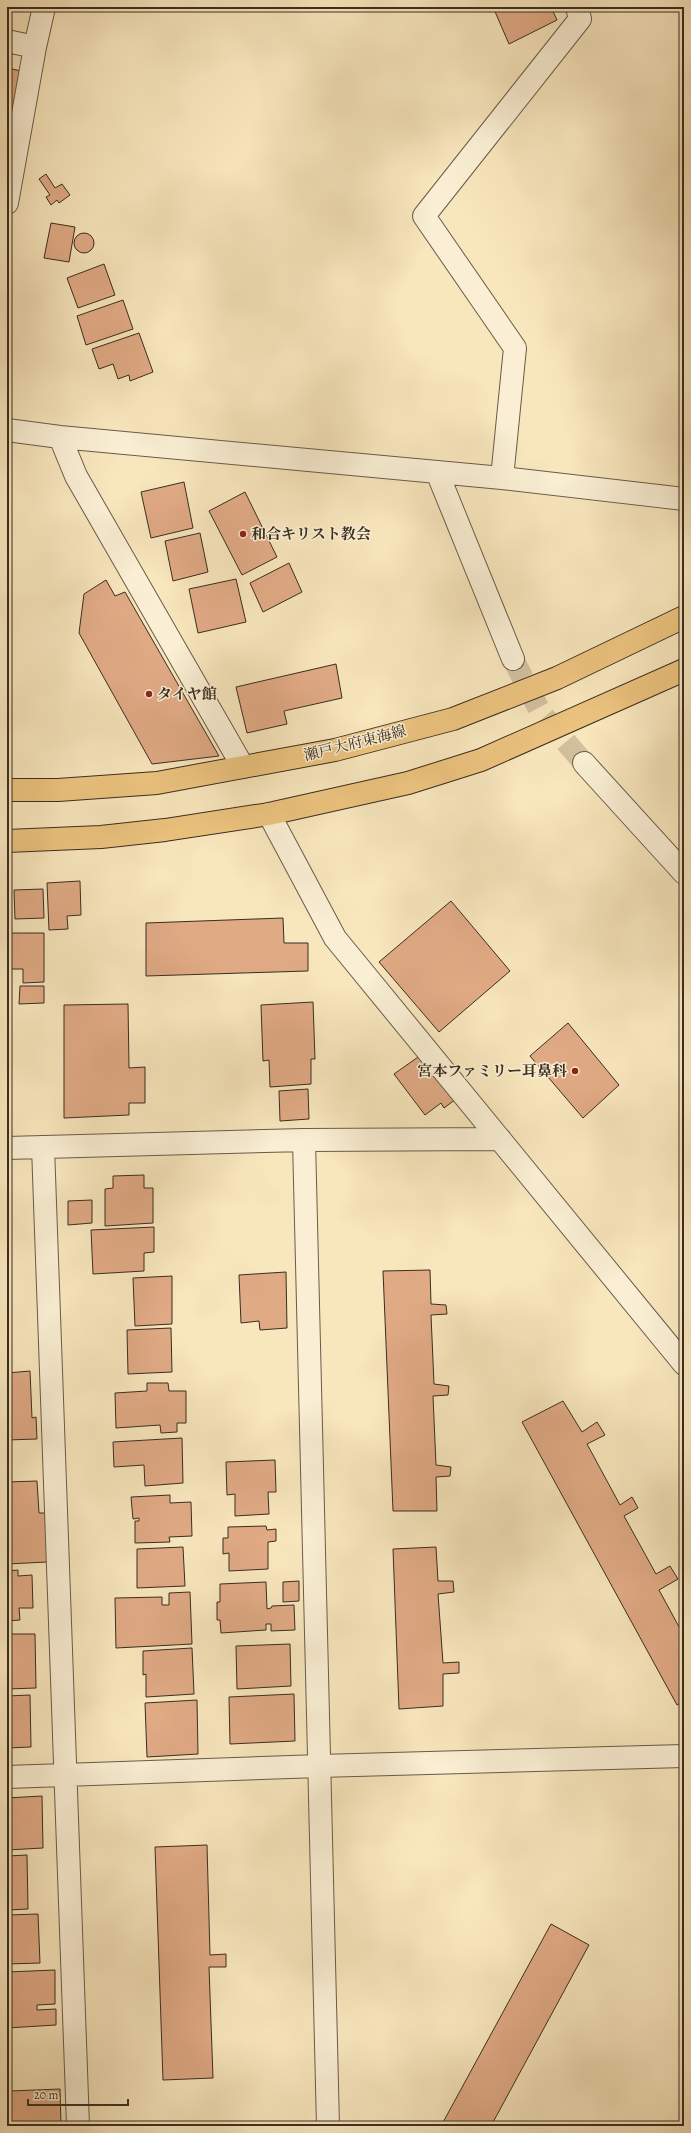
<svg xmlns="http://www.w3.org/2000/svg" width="691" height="2133" viewBox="0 0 691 2133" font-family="Alegreya,'Noto Serif JP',serif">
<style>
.building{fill:#e0aa85;stroke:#3a2d21}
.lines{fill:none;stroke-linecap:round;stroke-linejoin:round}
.minor-tunnel{stroke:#d2c19e;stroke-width:22;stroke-dasharray:22 11;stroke-linecap:butt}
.minor-casing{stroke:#6a5b48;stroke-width:24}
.major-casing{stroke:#3a2d21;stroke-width:24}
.minor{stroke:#faefd4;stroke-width:22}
.major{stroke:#ecc37e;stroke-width:22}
.poi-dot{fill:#8f2418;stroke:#faefd4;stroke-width:1.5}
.labels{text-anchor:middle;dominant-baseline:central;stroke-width:3;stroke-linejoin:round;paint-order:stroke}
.poi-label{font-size:15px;font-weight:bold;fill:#3a2d21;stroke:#faefd4;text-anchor:start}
.street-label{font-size:15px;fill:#3a2d21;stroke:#faefd4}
</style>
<rect width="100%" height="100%" fill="#f8e6bd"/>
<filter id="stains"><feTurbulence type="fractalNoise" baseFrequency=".005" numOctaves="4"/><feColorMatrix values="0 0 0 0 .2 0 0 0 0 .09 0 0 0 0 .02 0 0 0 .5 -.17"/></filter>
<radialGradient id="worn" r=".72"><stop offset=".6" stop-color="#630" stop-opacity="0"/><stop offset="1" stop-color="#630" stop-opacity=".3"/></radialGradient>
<!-- building -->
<path class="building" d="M7,7H28L27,11Z
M493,7H551L557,20L509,44Z
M7,68L26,72L18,108L7,105Z
M46,174L55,188L62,184L70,195L59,203L57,200L51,205L46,197L50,195L39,179Z
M51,223L75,227L69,262L44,258Z
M74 243a10 10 0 1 1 20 0a10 10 0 1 1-20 0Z
M104,264L115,295L78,308L67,278Z
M123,300L133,329L86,345L77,316Z
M139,333L153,372L130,381L129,375L118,379L113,364L99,369L92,349Z
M184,482L193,528L151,538L141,492Z
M245,492L277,557L242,575L209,511Z
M200,533L208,572L173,581L165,541Z
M289,563L302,592L263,612L250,583Z
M236,579L246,622L198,633L189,589Z
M106,580L115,596L125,592L219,756L152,764L79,633L84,594Z
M336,664L342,698L284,711L287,724L247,733L236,687Z
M80,881L81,915L67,916L68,929L49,930L47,883Z
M43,889L44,918L15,919L14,890Z
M451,901L510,971L439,1032L379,962Z
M283,918L284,943H308V971L146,976V923Z
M8,933H44V982L23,983V969H9Z
M20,986H44V1003L19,1004Z
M313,1002L315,1059H311V1084L270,1087L269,1060L263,1061L261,1005Z
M128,1004L129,1068L145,1067V1103H129V1115L64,1118V1005Z
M568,1023L619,1085L583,1118L530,1056Z
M421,1055L456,1099L444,1108L441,1103L425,1115L394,1074Z
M308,1089L309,1119L280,1121L279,1091Z
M144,1175V1188H153V1223L105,1226V1189L113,1188V1176Z
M92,1200V1223L68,1225V1201Z
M154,1227V1252L144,1253V1271L93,1274L91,1230Z
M430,1270L431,1304L446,1305L447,1314L431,1315L434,1384L449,1386L448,1395L433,1396L436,1465L451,1467L450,1476L436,1477L437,1511H393L383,1271Z
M286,1272L287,1328L260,1330L259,1321L241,1323L239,1275Z
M172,1276V1324L135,1326L133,1278Z
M171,1328L172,1372L128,1374L127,1330Z
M30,1371L32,1418L36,1417L37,1439L7,1440V1373Z
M147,1383H168L169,1391H186V1423H177V1432L161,1433L160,1425L116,1428L115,1393L147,1391Z
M563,1401L582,1432L597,1422L605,1435L587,1444L620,1505L632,1497L638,1508L624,1516L656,1574L670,1566L678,1579L659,1590L684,1636V1701L677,1705L522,1422Z
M182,1438L183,1483L145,1486L144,1465L114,1467L113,1442Z
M275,1460L276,1492H268L269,1514L235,1516V1494L227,1495L226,1462Z
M37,1481L39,1513H46L47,1562L7,1564V1482Z
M170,1495V1503L191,1502L192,1536L169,1537L170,1542L135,1543V1521H139V1518L133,1519L131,1497Z
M266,1526L267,1530L276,1529V1541L268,1542V1569L229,1571V1553L223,1554V1538H228V1527Z
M183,1547L185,1586L137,1588V1549Z
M436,1547L438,1581H453L454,1592L438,1594L443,1663L459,1662V1673L443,1674V1706L399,1709L393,1549Z
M18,1570V1576L32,1575L33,1608H19L20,1620L7,1621V1571Z
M299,1581V1601L283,1602V1582Z
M266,1582L267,1609L271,1608L272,1606L294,1605L295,1630L271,1631V1624H266V1630L221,1633L220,1620H217V1602H220V1584Z
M190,1592L192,1644L116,1648L115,1598L162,1597V1605H169V1593Z
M7,1634H35L36,1688L7,1689Z
M290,1644L291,1686L237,1689L236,1646Z
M192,1648L194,1694L146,1697V1674L143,1675V1651Z
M294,1694L295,1741L230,1744L229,1697Z
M30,1695L31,1747L7,1748V1696Z
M197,1700L198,1754L147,1757L145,1703Z
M42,1796L43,1848L7,1850V1798Z
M207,1845L210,1955L226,1954V1967H209L213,2078L163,2080L155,1847Z
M27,1855L28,1909L7,1910V1856Z
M38,1914L40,1963L7,1964V1915Z
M551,1924L589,1945L491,2126H441Z
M55,1970V2004L37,2005V2010L56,2009V2025L7,2028V1972Z
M60,2089L61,2126H10V2091Z"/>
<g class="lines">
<!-- minor-tunnel -->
<path class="minor-tunnel" d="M513,659L541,713L584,763"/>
<!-- minor casing -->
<g class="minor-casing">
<path id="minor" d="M7,41L35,47
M7,203L35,47L44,7
M7,430L60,437L502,478L684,499
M60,437L76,476L243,767
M437,472L513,659
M502,478L515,348L424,216L580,19L577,7
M584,763L684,873
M269,814L335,938L684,1364
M304,1140L328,2126
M43,1147L78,2126
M7,1148L304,1140L500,1139
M7,1777L319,1766L684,1756"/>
</g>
<!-- major casing -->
<g class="major-casing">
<path id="major" d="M7,790H58L157,783L335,750L453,719L557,678L684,617
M7,841L101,837L165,830L269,814L408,783L481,760L684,670"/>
</g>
<!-- minor -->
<use href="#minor" class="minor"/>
<!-- major -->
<use href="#major" class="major"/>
</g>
<!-- markers -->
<g class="poi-dot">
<circle cx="243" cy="534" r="4"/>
<circle cx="149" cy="694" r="4"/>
<circle cx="575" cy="1071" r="4"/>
</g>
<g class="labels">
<!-- poi labels -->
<g class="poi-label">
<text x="251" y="534">和合キリスト教会</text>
<text x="157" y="694">タイヤ館</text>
<text x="567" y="1071" text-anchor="end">宮本ファミリー耳鼻科</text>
</g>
<!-- street labels -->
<g class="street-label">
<text transform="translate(355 743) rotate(-14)">瀬戸大府東海線</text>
</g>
</g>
<!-- margin -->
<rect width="691" height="2133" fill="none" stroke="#f8e6bd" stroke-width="24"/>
<rect x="8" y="8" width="675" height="2117" fill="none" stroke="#3a2d21" stroke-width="2"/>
<rect x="12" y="12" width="667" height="2109" fill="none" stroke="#3a2d21"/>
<!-- scale -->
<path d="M28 2099v6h100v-6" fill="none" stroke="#3a2d21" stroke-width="2"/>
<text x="34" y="2099" font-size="12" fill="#3a2d21" stroke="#faefd4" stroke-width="3" paint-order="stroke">20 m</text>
<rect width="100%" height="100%" filter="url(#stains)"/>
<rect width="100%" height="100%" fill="url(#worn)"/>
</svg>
